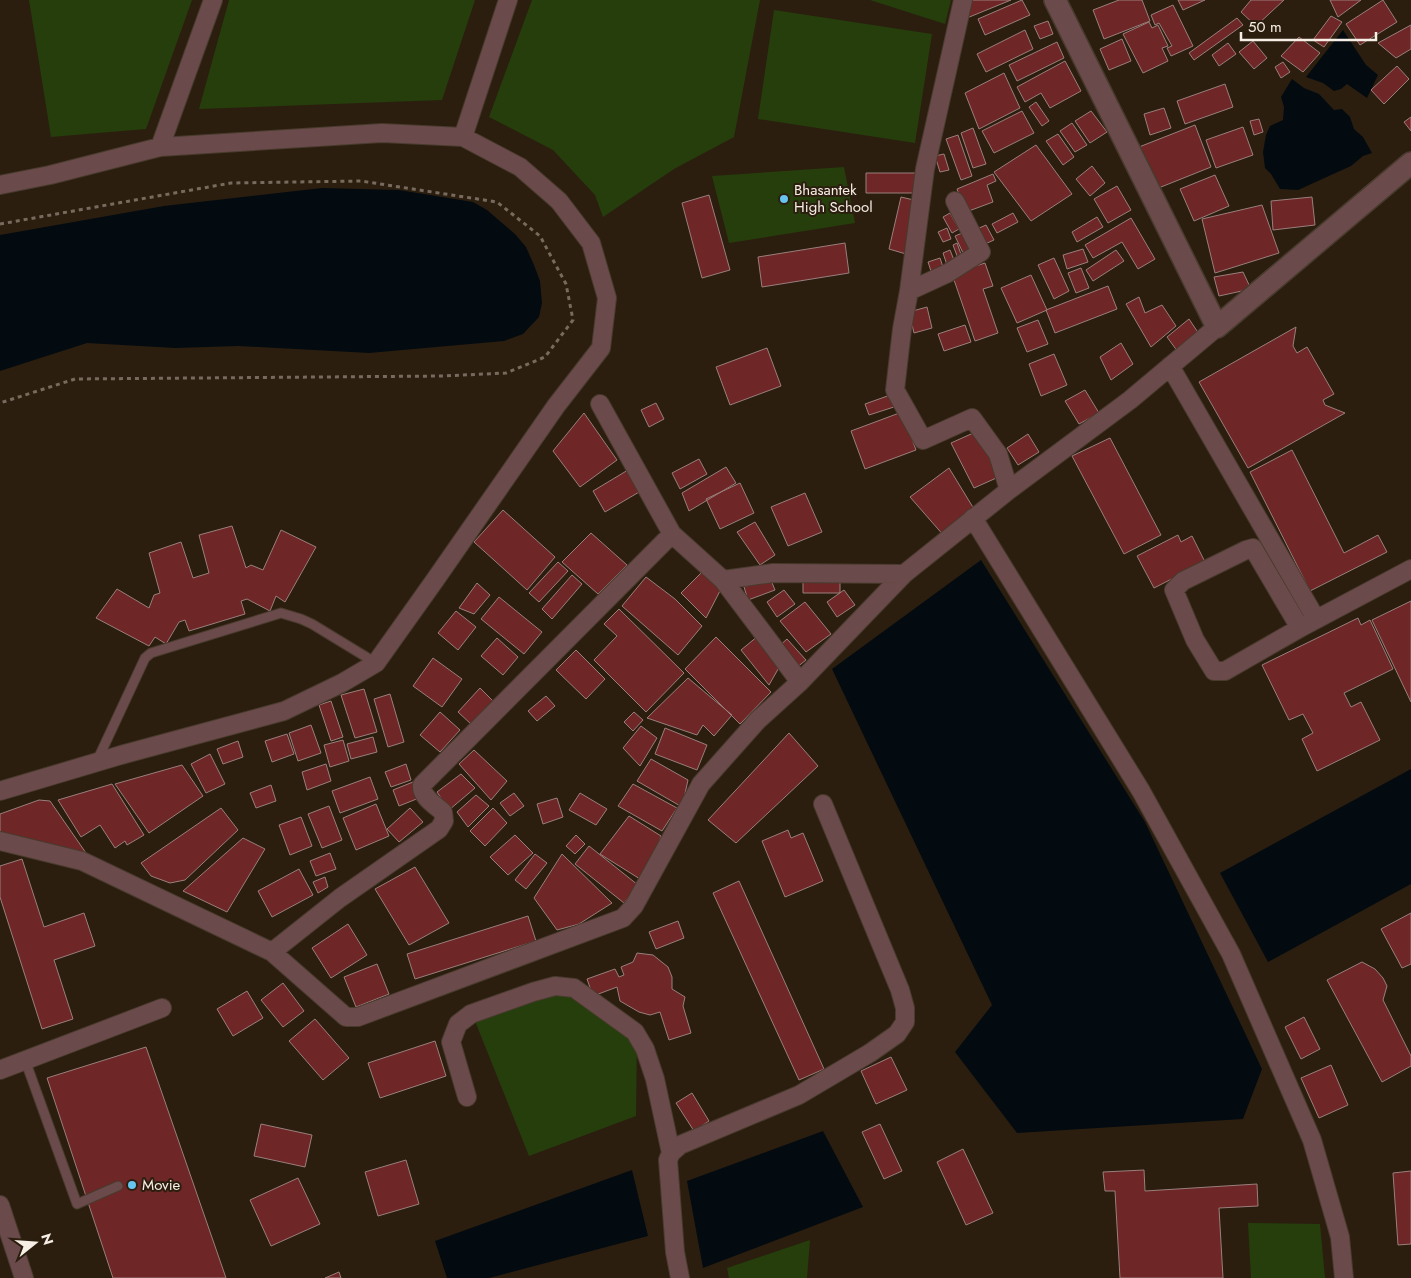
<svg xmlns="http://www.w3.org/2000/svg" width="1411" height="1278" viewBox="0 0 1411 1278" font-family="Jost,sans-serif">
<style>
.green{fill:#253e0c}
.water{fill:#030b11}
.building{fill:#6f2626;stroke:#997f7d}
.lines{fill:none;stroke-linecap:round;stroke-linejoin:round}
.service-casing{stroke:#483b2d;stroke-width:11}
.minor-casing{stroke:#483b2d;stroke-width:20}
.tertiary-casing{stroke:#483b2d;stroke-width:24}
.path{stroke:#776b5e;stroke-width:3;stroke-dasharray:4 4;stroke-linecap:butt}
.service{stroke:#6b4a4b;stroke-width:9}
.minor{stroke:#6b4a4b;stroke-width:18}
.tertiary{stroke:#6b4a4b;stroke-width:21}
.poi-dot{fill:#66c4ef;stroke:#2b1e0f;stroke-width:2}
.labels{text-anchor:middle;dominant-baseline:central;stroke-width:4;stroke-linejoin:round;paint-order:stroke}
.poi-label{font-size:15px;fill:#f7eee5;stroke:#2b1e0f;text-anchor:start}
</style>
<rect width="100%" height="100%" fill="#2b1e0f"/>
<!-- green -->
<path class="green" d="M29,0H192L146,129L51,137Z
M229,0H475L442,100L199,109Z
M532,0H760L734,137L674,169L603,217L595,195L553,150L489,117Z
M870,0H951L945,24Z
M774,10L932,34L915,143L758,119Z
M844,167L855,223L729,243L712,176Z
M555,987L637,1036L636,1116L529,1156L475,1021Z
M1248,1223L1320,1224L1325,1278H1251Z
M810,1240L807,1278H729L727,1268Z"/>
<!-- water -->
<path class="water" d="M1343,30L1366,65L1378,75L1367,98L1347,84L1341,89L1334,91L1323,83L1306,77Z
M1292,79L1304,88L1319,94L1334,110L1342,109L1350,117L1354,129L1363,137L1372,153L1363,156L1351,166L1298,190L1280,189L1271,174L1265,168L1263,152L1266,135L1270,126L1283,120L1284,107L1281,97Z
M322,188L399,190L473,202L487,210L515,234L526,247L534,265L540,281L542,303L539,317L523,334L504,341L369,353L239,346L175,348L87,343L0,371V235L164,206Z
M981,560L1145,822L1262,1069L1243,1119L1017,1133L955,1052L992,1005L832,669Z
M1411,769V884L1268,962L1220,873Z
M823,1131L863,1207L703,1268L687,1181Z
M632,1170L648,1236L489,1278H447L435,1241Z"/>
<!-- building -->
<path class="building" d="M969,0H1011L962,20Z
M1022,0L1030,15L985,35L978,19Z
M1119,0H1142L1150,21L1104,39L1093,10Z
M1178,0H1205L1183,10Z
M1251,0H1284L1256,26L1241,12Z
M1330,0H1361L1338,17Z
M1383,0L1397,22L1360,45L1346,24Z
M1173,5L1193,46L1171,56L1167,48L1172,46L1159,23L1155,25L1151,15Z
M1331,16L1342,22L1324,47L1313,40Z
M1237,18L1243,25L1194,60L1189,53Z
M1048,21L1053,34L1040,39L1034,26Z
M1149,22L1152,28L1158,25L1168,46L1162,48L1168,61L1143,73L1123,34Z
M1411,25V49L1396,58L1378,43Z
M1025,30L1033,49L986,72L977,54Z
M1299,37L1320,53L1303,72L1281,56Z
M1122,39L1131,61L1109,70L1100,49Z
M1253,41L1267,58L1254,69L1239,52Z
M1057,42L1064,58L1017,81L1009,65Z
M1228,43L1236,54L1219,66L1212,55Z
M1065,61L1081,91L1050,108L1041,93L1025,102L1017,87Z
M1283,62L1290,72L1281,78L1275,67Z
M1397,66L1409,79L1384,104L1371,90Z
M1004,73L1020,108L979,129L965,93Z
M1225,84L1233,107L1185,124L1177,101Z
M1036,102L1049,121L1042,126L1029,107Z
M1164,108L1171,128L1150,135L1144,114Z
M1022,111L1034,133L994,153L982,131Z
M1091,111L1107,132L1090,143L1075,121Z
M1411,117V131L1404,122Z
M1259,119L1263,132L1254,135L1250,121Z
M1072,123L1087,145L1075,152L1060,131Z
M1195,125L1211,167L1156,189L1139,147Z
M1243,127L1253,155L1216,168L1206,140Z
M973,128L986,164L973,168L961,133Z
M1058,134L1074,157L1063,165L1046,141Z
M958,135L972,176L961,180L946,139Z
M1036,145L1072,194L1031,221L994,172Z
M944,154L949,170L940,172L935,156Z
M1092,166L1105,183L1090,196L1076,179Z
M866,173H918V193H866Z
M993,174L996,181L987,185L993,202L966,212L957,189Z
M1215,175L1229,206L1194,221L1180,189Z
M1117,186L1131,210L1108,223L1094,199Z
M709,195L730,270L702,278L682,203Z
M901,197L918,201L906,254L889,249Z
M1312,197L1315,225L1273,230L1271,201Z
M1262,205L1279,253L1215,273L1202,219Z
M950,213L959,229L952,233L943,217Z
M1013,213L1018,222L997,233L992,224Z
M1097,217L1103,227L1077,242L1072,232Z
M1131,218L1155,259L1138,269L1122,242L1093,258L1085,245Z
M986,225L994,240L985,244L977,229Z
M947,228L951,239L943,242L938,232Z
M967,231L976,250L964,255L955,236Z
M845,243L849,273L762,287L758,257Z
M957,243L963,260L959,261L953,245Z
M1083,249L1088,262L1067,269L1063,255Z
M950,250L956,265L948,268L943,253Z
M1116,250L1124,261L1093,281L1086,270Z
M940,258L944,270L932,274L928,262Z
M1054,258L1069,291L1054,299L1038,265Z
M985,263L993,286L983,289L998,333L975,341L952,274Z
M1081,268L1089,288L1076,293L1068,273Z
M1243,272L1251,289L1219,296L1214,277Z
M1031,275L1047,310L1017,323L1001,288Z
M1108,286L1117,309L1055,333L1046,310Z
M1139,297L1145,313L1162,305L1176,326L1151,347L1126,304Z
M927,307L932,328L914,333L909,312Z
M1189,319L1199,334L1178,352L1167,337Z
M1038,320L1048,344L1027,352L1017,328Z
M965,325L971,342L944,351L938,334Z
M1296,327L1293,346L1297,353L1307,347L1334,394L1323,400L1325,405L1345,413L1248,468L1199,382Z
M1121,343L1133,364L1111,380L1100,357Z
M767,348L781,386L730,405L716,367Z
M1054,354L1067,385L1041,396L1029,364Z
M1085,390L1099,413L1079,424L1065,401Z
M893,394L897,406L869,415L865,404Z
M656,403L664,419L649,427L641,410Z
M902,412L916,450L865,469L851,431Z
M584,413L617,460L580,487L553,451Z
M980,430L1003,475L974,488L951,443Z
M1028,434L1039,452L1018,465L1007,448Z
M1110,438L1161,535L1124,554L1072,456Z
M1292,450L1344,553L1378,535L1387,552L1310,591L1250,472Z
M699,459L707,474L680,489L672,473Z
M633,467L646,488L605,512L593,491Z
M726,467L736,483L689,511L682,493Z
M949,468L974,509L945,537L910,497Z
M740,483L754,513L720,529L706,499Z
M805,493L822,532L788,546L771,507Z
M503,510L555,557L527,590L474,542Z
M755,522L775,555L760,565L737,532Z
M232,526L246,568L251,565L263,570L281,530L316,547L285,602L276,596L270,611L247,599L241,601L245,614L189,631L185,620L179,622L166,644L155,637L149,646L96,618L117,589L149,608L154,595L160,593L149,553L181,542L193,578L209,573L199,535Z
M591,533L627,565L598,594L562,562Z
M1178,535L1181,542L1192,536L1205,562L1154,588L1137,556Z
M558,562L568,571L539,602L529,593Z
M703,571L721,589L706,618L681,593Z
M572,575L582,584L552,619L542,609Z
M646,577L675,599L702,626L678,655L622,606Z
M770,578L775,590L748,600L744,587Z
M803,578H840V593H803Z
M477,583L490,595L474,614L459,608Z
M784,590L795,604L777,617L767,602Z
M844,590L855,605L837,617L827,602Z
M499,597L542,632L524,654L481,619Z
M1411,601V702L1372,620Z
M805,602L831,634L806,652L780,621Z
M619,609L684,673L646,712L594,660L617,636L604,624Z
M456,611L476,627L458,650L438,633Z
M1358,618L1361,625L1370,620L1393,669L1344,693L1351,707L1361,702L1380,740L1317,771L1302,739L1313,733L1303,714L1289,720L1262,665Z
M758,636L781,664L769,685L741,650Z
M716,637L771,692L740,724L685,669Z
M497,638L518,657L503,675L481,656Z
M787,639L806,660L796,668L778,647Z
M576,650L605,679L586,699L556,670Z
M433,658L462,679L442,707L413,686Z
M688,678L732,715L714,736L703,725L697,735L647,718Z
M480,688L494,702L472,725L458,712Z
M364,689L377,732L355,738L341,695Z
M390,694L404,742L388,747L374,699Z
M546,696L555,706L537,721L528,711Z
M331,701L343,737L331,741L319,705Z
M440,712L460,730L440,752L420,735Z
M634,712L643,720L633,731L624,722Z
M311,725L321,753L298,761L289,733Z
M641,726L657,738L640,766L623,748Z
M665,728L707,745L697,770L655,754Z
M789,733L818,766L736,843L708,820Z
M287,734L294,754L272,762L265,741Z
M373,737L377,752L351,759L347,744Z
M343,740L349,761L330,767L324,745Z
M238,741L243,757L223,764L217,749Z
M474,750L507,781L491,800L459,764Z
M210,754L225,784L206,793L191,764Z
M651,759L688,780L682,807L637,781Z
M326,764L331,781L307,790L302,772Z
M406,764L411,780L391,787L385,772Z
M182,765L203,796L149,833L115,784Z
M461,774L475,788L449,810L437,792Z
M370,777L378,799L340,813L332,791Z
M413,782L419,798L399,806L393,790Z
M112,784L144,835L127,845L125,841L115,848L100,825L81,837L58,800Z
M633,784L677,808L662,831L618,806Z
M271,785L276,801L256,808L250,793Z
M514,793L524,806L510,816L500,803Z
M580,793L607,809L596,825L569,810Z
M476,795L489,806L468,827L457,812Z
M557,798L563,817L543,824L537,804Z
M39,800L50,801L86,853L0,836V814Z
M376,804L389,836L356,850L343,818Z
M329,806L342,840L322,848L308,814Z
M221,808L238,830L185,880L170,883L151,876L141,863Z
M410,808L423,822L399,842L387,829Z
M493,808L507,823L485,846L470,831Z
M629,816L661,836L651,866L640,879L600,854Z
M301,817L312,846L290,855L279,825Z
M788,830L791,838L803,833L823,881L785,897L762,841Z
M515,835L533,853L508,875L490,857Z
M576,835L585,844L575,854L566,846Z
M243,838L265,849L227,912L183,891Z
M589,846L638,885L624,903L575,864Z
M330,853L336,869L316,876L310,861Z
M535,854L547,863L526,889L515,880Z
M562,854L612,903L579,924L557,930L534,898Z
M22,859L44,927L84,913L95,946L54,960L73,1019L42,1029L0,897V866Z
M415,867L449,923L409,945L375,889Z
M299,869L313,895L272,917L258,891Z
M325,877L328,887L318,893L313,882Z
M739,881L824,1069L799,1080L713,893Z
M1411,913V964L1402,968L1381,929Z
M528,916L536,941L415,979L407,954Z
M678,921L684,938L656,949L649,932Z
M348,924L367,955L331,978L312,948Z
M637,953L653,955L668,967L672,977V989L685,997L683,1006L691,1033L669,1040L660,1012L650,1015L639,1012L620,1001L617,987L593,996L587,979L615,969L619,977L624,975L621,967L633,962Z
M1362,962L1375,969L1383,978L1387,986L1383,1000L1411,1056V1066L1382,1082L1327,980Z
M377,964L389,994L356,1007L344,977Z
M283,983L304,1011L283,1027L261,1000Z
M247,991L263,1018L233,1036L217,1009Z
M1304,1017L1320,1049L1301,1059L1285,1027Z
M315,1019L349,1058L323,1080L289,1041Z
M435,1041L446,1076L380,1098L368,1063Z
M146,1047L226,1278H113L47,1078Z
M891,1057L907,1090L876,1104L861,1071Z
M1331,1065L1348,1105L1319,1118L1301,1078Z
M692,1093L709,1121L694,1131L676,1103Z
M261,1124L312,1135L305,1167L254,1156Z
M880,1124L902,1171L884,1179L862,1132Z
M963,1149L993,1213L966,1225L937,1162Z
M406,1160L419,1204L378,1216L365,1172Z
M1144,1170L1145,1191L1257,1184L1258,1206L1219,1208L1223,1278H1120L1115,1191H1105L1103,1172Z
M1411,1171V1244L1398,1245L1393,1173Z
M298,1178L320,1224L271,1246L250,1200Z
M339,1272L341,1278H325Z"/>
<g class="lines">
<!-- service casing -->
<g class="service-casing">
<path id="service" d="M97,761L145,658L151,653L281,613L301,619L312,624L376,663
M25,1060L77,1204L118,1186"/>
</g>
<!-- minor casing -->
<g class="minor-casing">
<path id="minor" d="M963,0L925,169L909,291L902,329L895,390L923,440L972,418L998,454L1009,490
M463,137L508,0
M160,147L213,0
M0,185L50,175L160,147L382,133L463,137L520,167L559,201L591,243L607,298L601,348L556,406L435,580L376,663L342,683L284,711L121,755L0,791
M909,291L948,273L981,252L955,201
M1170,366L1316,619
M600,404L672,534L723,580L800,682
M973,518L1141,791L1231,954L1312,1140L1340,1237L1344,1278
M723,580L773,573L904,574
M1300,628L1253,548L1246,550L1183,581L1174,590L1195,640L1214,671H1225L1300,628L1411,569
M0,841L82,861L272,952L346,1017H358L623,918L634,906L701,784L758,720L800,682L904,574L1009,490L1130,400L1217,327
M272,952L340,898L439,829L444,821L443,812C435,805 421,797 422,785L672,534
M0,1070L162,1008
M467,1097L451,1042L458,1024L471,1014L533,992L555,986L574,988L635,1032L645,1049L655,1079L671,1153
M0,1205L24,1278
M680,1278L675,1252L668,1160L671,1153L680,1145L799,1095L870,1053L897,1034L905,1022V1008L900,990L823,804"/>
</g>
<!-- tertiary casing -->
<g class="tertiary-casing">
<path id="tertiary" d="M1055,0L1217,327L1411,163"/>
</g>
<!-- path -->
<path class="path" d="M0,224L231,183L361,181L497,202L540,236L566,284L573,320L545,357L506,373L443,376L75,379L0,403"/>
<!-- service -->
<use href="#service" class="service"/>
<!-- minor -->
<use href="#minor" class="minor"/>
<!-- tertiary -->
<use href="#tertiary" class="tertiary"/>
</g>
<!-- markers -->
<g class="poi-dot">
<circle cx="784" cy="199" r="5"/>
<circle cx="132" cy="1185" r="5"/>
</g>
<g class="labels">
<!-- poi labels -->
<g class="poi-label">
<text x="794" y="190">Bhasantek<tspan x="794" dy="17">High School</tspan></text>
<text x="142" y="1185">Movie</text>
</g>
</g>
<!-- north arrow -->
<g transform="translate(35 1243) rotate(73)" stroke="#2b1e0f" stroke-width="4" paint-order="stroke">
<path d="M0-4L9 19L0 12L-9 19Z" fill="#f7eee5"/>
<text y="-8" font-size="14" font-weight="bold" text-anchor="middle" fill="#f7eee5">N</text>
</g>
<!-- scale -->
<path d="M1241 32v8h135v-8" fill="none" stroke="#f7eee5" stroke-width="2.5"/>
<text x="1248" y="32" font-size="15" fill="#f7eee5" stroke="#2b1e0f" stroke-width="4" paint-order="stroke">50 m</text>
</svg>
